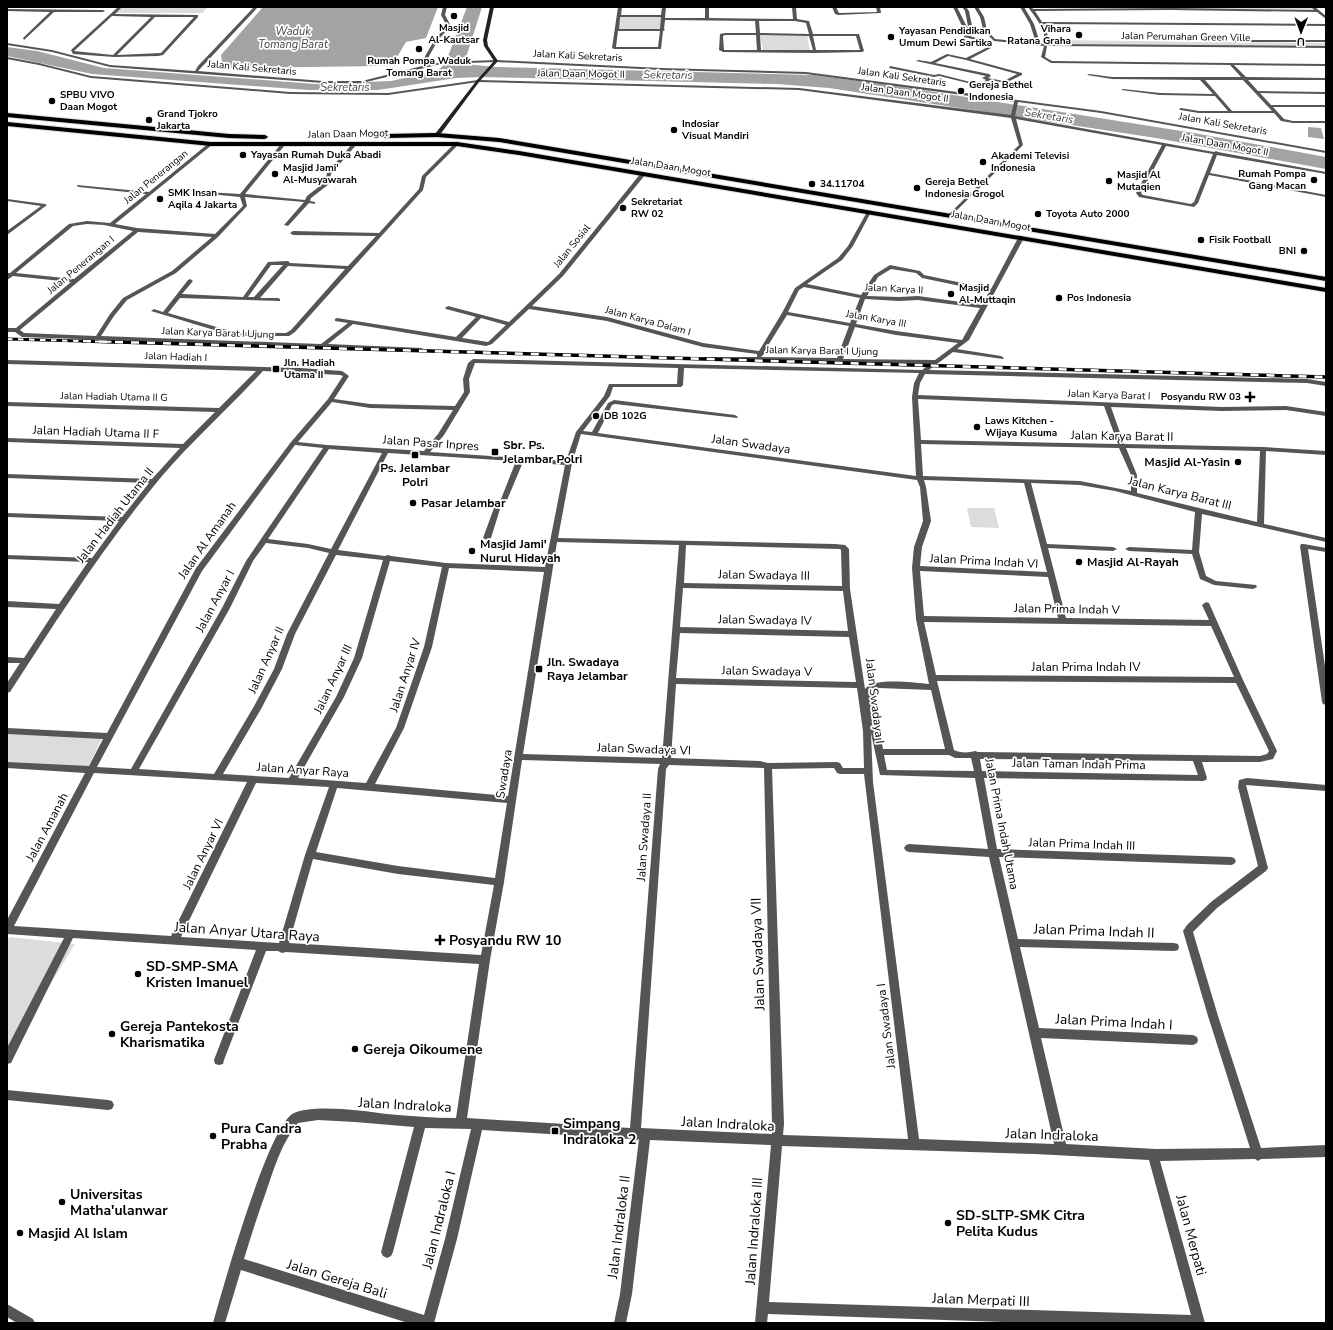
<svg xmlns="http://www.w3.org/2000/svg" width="1333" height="1330" viewBox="0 0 1333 1330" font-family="'Nunito Sans',sans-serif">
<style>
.green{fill:#dcdcdc}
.water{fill:#a3a3a3}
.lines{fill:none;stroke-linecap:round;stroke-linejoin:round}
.highway-casing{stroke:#dbdbdb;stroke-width:2}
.street{fill:#555;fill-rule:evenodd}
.secondary{fill:#222;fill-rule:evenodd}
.highway{fill:#000;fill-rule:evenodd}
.rail-far1-casing{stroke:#000;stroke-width:3}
.rail-casing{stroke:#000;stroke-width:3.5}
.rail-far1{stroke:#fff;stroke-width:2;stroke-dasharray:5.5;stroke-linecap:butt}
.rail{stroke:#fff;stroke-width:2.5;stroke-dasharray:8;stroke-linecap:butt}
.poi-dot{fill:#000;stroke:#fff;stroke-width:1.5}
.labels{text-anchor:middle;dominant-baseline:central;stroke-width:3.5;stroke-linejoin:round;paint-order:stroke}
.far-poi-label{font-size:10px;font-weight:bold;fill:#000;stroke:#fff;text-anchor:start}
.far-street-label{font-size:10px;fill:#000;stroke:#fff}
.far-water-label{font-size:11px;font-style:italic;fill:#444;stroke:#fff}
.street-label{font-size:12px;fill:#000;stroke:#fff}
.poi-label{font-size:12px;font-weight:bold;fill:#000;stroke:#fff;text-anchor:start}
.near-street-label{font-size:14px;fill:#000;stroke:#fff}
.near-poi-label{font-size:14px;font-weight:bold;fill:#000;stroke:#fff;text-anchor:start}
</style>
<rect width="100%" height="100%" fill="#fff"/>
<!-- green -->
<path class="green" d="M122,7L207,8L203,13H115Z
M1177,7H1310L1315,11L1183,10Z
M619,16L663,17L661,30H617Z
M760,35H807L810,51H763Z
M1045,40L1326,43V47L1044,44Z
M967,508H994L999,528L971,527Z
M7,734L102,738L88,767L7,763Z
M10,937L75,944L45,993L7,1048V940Z"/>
<!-- water -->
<path class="water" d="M263,7H438L426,38L406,42L394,62L381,66L230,68L222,62L221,55Z
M467,7H482L464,64L496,67L814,75L903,87L1194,133L1326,157V169L1156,138L829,88L776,84L482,77L456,78L378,90H308L92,74L7,56V47L37,51L104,68L315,84L391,81L437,71L445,64Z
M1308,127L1321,128L1324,139L1308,137Z"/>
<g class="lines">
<!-- highway casing -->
<g class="highway-casing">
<path id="highway" d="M7,113L229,134L265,135L268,137L265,139L229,138L7,117Z
M7,122L211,142H457L519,151L1326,288V292L519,155L457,146H211L7,126Z
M437,133L499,138L1326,277V281L499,142L437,137L385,138L382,136L385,134Z"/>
</g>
<!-- street -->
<path class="street" d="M102,7H217L215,8H121L115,14L198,15V17L163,55L158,56L114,57L73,54L71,50L117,8ZM112,16L151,17L113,55L74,51ZM155,17H194L161,53L117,55Z
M254,7H258L198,71L323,81H362L430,64L424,58L435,39L447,26L441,15L443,7H447L445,15L451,26L438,40L428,58L434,64L441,62L496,60L661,68L806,72L1101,111L1326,151V153L1101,113L1018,102L1015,116L1214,152L1216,151L1218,152L1326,172V174L1217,155L1210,173L1326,195V197L1209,175L1198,203L1194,207L1139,197L1136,193L1162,145L1016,119L1023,145L950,217L948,216V215L1019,145L1011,118L799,90L478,82L388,95L290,94L91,78L39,65L7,59V57L39,63L91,76L290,92L388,93L478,80L799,88L1011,115L1014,102L806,74L661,70L496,62L441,64L362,83H323L110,67L52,52L7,45V43L52,50L110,65L195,71L198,66ZM1166,146L1213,154L1194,202L1191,204L1143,195L1141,193Z
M618,7H622L621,15H661L662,7H666L665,18H705V7H709V18L793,19L792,7H796L797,19L809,21L813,34H859L864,51L862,52L815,53L723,52L719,50L720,34L725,33H756L755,21L665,20L664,29L665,30L663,31L661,49H614L612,48ZM620,17H661L660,29H619ZM759,21H795L806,23L809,34L760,33ZM618,31H660L658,47H616ZM725,35H756L757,50H724L723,36ZM760,35L809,36L813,50H761ZM813,36H856L860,50H816Z
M832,7H836L839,13L877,12L876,7H880L881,13L838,15L835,14Z
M953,7H957L967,27L968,26L965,11L962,7H966L969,11L972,26L969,29H983L980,17L974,7H978L984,17L987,30L995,39L1036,43L1030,24L1020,7H1024L1034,24L1040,43L1044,44C1047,30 1035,17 1028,7H1032L1033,9L1172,8L1314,10L1312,8L1315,7L1326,16V19L1317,12L1170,10L1035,11L1042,22L1326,24V26L1044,24L1049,39L1048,44L1326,46V48L1047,46L1045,57L1052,61L1326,64V66L1234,65L1246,77L1326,78V80H1248L1258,91L1326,92V94L1260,93L1271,105H1326V107H1273L1284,119L1293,121H1326V123H1293L1281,121L1274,113H1199L1180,110L1179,109L1181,108L1199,111H1228L1215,96L1160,95L1121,90L1123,89L1160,93L1213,94L1200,80L1112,79L1087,75L1089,74L1112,77H1241L1230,65L1051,63L1041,57L1044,46L994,41L984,31H968L967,35L976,38V40L964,37L965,29L961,24ZM1205,80H1243L1272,111H1232Z
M7,9L103,10L105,11L103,12H54L24,40L23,38L50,12L7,11Z
M1235,40H1326V42H1234Z
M990,46L991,48L970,59L1022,73V75L1005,83L990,80L985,83L983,82L986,80L982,78L986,76L916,61L918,60L931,62L947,54L966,58ZM948,56L966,60L1017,74L1004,81L988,78L991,76L989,74L935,63Z
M890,66L934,75L939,74L982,85L980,86L939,76L934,77L889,68Z
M209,143L213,144L115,224L137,228L215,234L243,206L240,197L209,194H207V192L240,194L281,144L285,145L245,194L305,200L307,196L325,182L327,173L353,143L357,144L331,174L329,184L311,198L310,201L315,202V204L309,203L288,226L284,225L304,202L245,197L247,206L218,237L176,273L127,300L114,316L101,336L321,344L348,323L335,321V319L337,318L456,337L476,317L446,309L445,308L448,306L509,322L559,274L641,173H643L645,174V175L563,276L532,306L607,317L703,343L759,351L782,313L795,288L838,258L848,246L867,212L869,211L871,212L853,246L842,260L807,284L861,295L874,275L890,265L920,271L924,275L991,289L1018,238L1021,236L1024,238L969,340L957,349L1001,356L1004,358L1003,359L953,352L929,370L1307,379L1326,382V386L1307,383L925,374L920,383L918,395L1222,407L1286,406L1326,412V416L1286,410L1222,411L1111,407L1124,444L1263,447L1326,451V455L1266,451L1264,524L1326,538V542L1202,514L1199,552L1206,576L1216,581L1256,585L1257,587L1253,589L1214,585L1200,579L1192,554L1129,551L1125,549L1129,547L1192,550L1195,512L1115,491L1080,485L1031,483L1047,544L1113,547L1117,549L1113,551L1048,548L1066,618L1209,620L1202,605L1206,602L1209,603L1243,680L1277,751L1273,759L1260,762H1202L1207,778L1206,780L1203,781L984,778L997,849L1231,857L1234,858L1236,861L1234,864L1231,865L999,857L1018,939L1174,943L1178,944L1179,947L1178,950L1174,951L1020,947L1039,1028L1193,1035L1197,1037L1198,1040L1197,1043L1193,1045L1041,1038L1066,1144L1156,1149L1250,1148L1208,1016L1183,931L1187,925L1211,902L1258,866L1238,787L1239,780L1247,778L1326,785V791L1246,785L1268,868L1266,871L1217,908L1193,932L1218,1016L1261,1148L1326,1145V1157L1261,1159L1258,1161L1255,1159L1160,1161L1205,1323H1036L768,1314L767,1323H755L771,1145L650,1140L632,1294L626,1323H614L620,1294L639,1139L635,1141L631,1139L482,1130L457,1239L434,1323H408L241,1270L225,1323H213C222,1291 269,1123 294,1113C317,1104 362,1111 387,1114C410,1116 433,1118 456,1118L479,964L286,952L282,953L278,951H266L224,1060L223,1064L219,1065L215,1064L214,1060L256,950L73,938L11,1063L7,1064V1048L64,938L7,934V920L85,773L7,768V762L89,766L103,739L7,734V728L107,733L196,568L291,442L328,399L343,376L340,375L263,371C230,407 194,439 162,476C105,544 58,618 10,692L7,693V683L20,663H7V657L24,658L56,609L7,607V601L59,604L88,562L7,559V555L92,558L119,521L7,517V513L122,517L149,483L7,478V474L152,479L180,448L7,442V438L183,444L215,412L7,406V402L219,408L256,371L7,364V360L300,368L342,371L349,376L334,399L370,404L455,406L464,392L463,379L468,363L473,359L922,370L930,364L706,360L703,358L704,357H757V354L703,347L607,321L529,309L492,344L486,346L353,324L328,344L422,348L423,349L420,351L22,337L15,332H7V328H16L71,282L13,276L7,280V273H10L69,224L87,221L110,223L146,194L79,187L77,186V185L149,192ZM87,224L104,225L133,231L74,279L16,273L73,226ZM138,232L212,237L172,271L123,298L110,314L96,336L24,333L20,330ZM891,269L916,273L922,278L989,292L982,305L918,296L899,297L867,296L878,277ZM804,287L860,298L850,323L788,312L799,290ZM865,299L899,301L918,300L980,308L962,340L896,331L856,324ZM787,315L849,326L837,358L761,357L765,353L764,352ZM481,318L506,325L488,342L462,338ZM855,327L896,335L958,343L935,360L843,359ZM475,363L678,368L677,384H609L604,396L576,432L566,461L430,452L444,435L470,392L469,379ZM684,368L919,373L914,383L912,397L916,476L598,433L612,405L615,404L737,418L738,417L735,415L614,400L608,403L592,432L583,431L610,396L613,387H681L683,385ZM918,399L1104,406L1118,444L921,440ZM332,402L370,408L453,410L438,434L424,451L327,445L298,442ZM581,434L917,480L920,487L923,521L914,547L912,568L916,619L929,684C915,683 874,677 865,689L850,589L849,549L845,545L835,544L558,538L572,463ZM921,444L1119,448L1131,475V491L1080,481L923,476ZM295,445L323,448L246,561L222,608L131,769L97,767L202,571ZM1126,448L1260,451L1257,522L1137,493V475ZM329,449L382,453L331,549L308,544L268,539ZM388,453L516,461L501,499L494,508L483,538L487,540L491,538L500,509L507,500L523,462L565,465L545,567L446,563L391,556L388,555L385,556L338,550ZM924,480L1024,483L1047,572L920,566L922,547L931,521L926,487ZM557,542L679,545L662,758L523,754ZM266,543L308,548L329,553L287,634L274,669L253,708L214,774L139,769L230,608L253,561ZM686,545L840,549L841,550L842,586L684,583ZM336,555L383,560L354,658L336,697L289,778L223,774L261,709L282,669L295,634ZM390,561L442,567L424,647L396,728L366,783L298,778L344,697L362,658ZM449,568L544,572L508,796L375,784L404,728L432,647ZM920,571L1048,577L1058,618L924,616ZM683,588L843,591L848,631L680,627ZM924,622L1211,626L1234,677L936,675ZM680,633L849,637L856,682L676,678ZM937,681L1236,683L1269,751L1267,754L1260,756L978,752L975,751C969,753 959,753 954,750ZM676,684L857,688L863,731L864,768H843L840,763L837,762L768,763L760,761L671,758ZM879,688L931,690L945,749H883L872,692ZM871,733L880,775L975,778L988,849L909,844L906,845L904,848L906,851L909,852L989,857L1054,1144L919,1139L873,782ZM884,755H949L955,758H971L974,771L887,770ZM980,759L1193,761L1198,775L982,771ZM522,760L660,764L658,769L630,1128L467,1118L490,960L504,882ZM669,765L764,768L772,1124V1134L641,1128L666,769ZM834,768L837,773L840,774H864L908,1139L783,1135L784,1124L772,769ZM94,773L247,782L171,936L14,926ZM256,783L329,787L305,855L279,943L181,937ZM337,788L507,803L495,878L398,866L316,852ZM313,859L398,874L494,885L481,955L289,943ZM318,1120L355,1122L414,1127L381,1252L383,1256L387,1258L391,1256L393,1252L425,1128L471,1129L445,1239L424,1315L244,1259C251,1236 258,1214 266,1192C274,1168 282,1142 298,1123ZM782,1146L1035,1154L1149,1160L1191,1315L769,1302Z
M455,143L459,144L426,177L423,190L295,332L289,336H234L151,311L154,309L163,312L188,280L190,279L193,281L182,294L243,297L268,262L288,261L290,263L348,266L376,236L293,235L290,233L293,231L379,233L419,189L422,176ZM271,265H283L254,297H248ZM288,266L345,269L291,330L286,333L234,332L168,313L180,298L280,301V299L278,298H260Z
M7,199L45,204L47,205L7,235V231L41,206L7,201Z
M1301,544H1304L1326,548V552L1308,549L1326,673V705L1323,704L1322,702L1300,546Z
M7,1090L108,1100L112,1101L114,1105L112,1109L108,1110L7,1100Z
M7,1304L33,1319L35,1323H17L7,1317Z"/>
<!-- secondary -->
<path class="secondary" d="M490,7H494L487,40L488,46L498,61L479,82L439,136H435V134L477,80L494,61L484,46L483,40Z"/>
<!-- highway -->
<use href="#highway" class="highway"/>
<!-- rail-far1 casing -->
<g class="rail-far1-casing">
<path id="rail-far1" d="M7,339L118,342"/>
</g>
<!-- rail casing -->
<g class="rail-casing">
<path id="rail" d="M83,341L1326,377"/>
</g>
<!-- rail-far1 -->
<use href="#rail-far1" class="rail-far1"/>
<!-- rail -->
<use href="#rail" class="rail"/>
</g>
<!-- markers -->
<g class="poi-dot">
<circle cx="454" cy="16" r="4"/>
<circle cx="1079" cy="35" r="4"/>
<circle cx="891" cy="37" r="4"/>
<circle cx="419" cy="49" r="4"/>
<circle cx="961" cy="91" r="4"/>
<circle cx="52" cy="101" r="4"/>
<circle cx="149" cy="120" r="4"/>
<circle cx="674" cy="130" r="4"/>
<circle cx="243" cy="155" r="4"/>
<circle cx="983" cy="162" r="4"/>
<circle cx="275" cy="174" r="4"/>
<circle cx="1314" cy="180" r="4"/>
<circle cx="1109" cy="181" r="4"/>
<circle cx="812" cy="184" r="4"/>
<circle cx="917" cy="188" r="4"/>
<circle cx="160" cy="199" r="4"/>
<circle cx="623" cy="208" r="4"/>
<circle cx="1038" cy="214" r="4"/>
<circle cx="1201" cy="240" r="4"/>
<circle cx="1304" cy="251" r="4"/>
<circle cx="951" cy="294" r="4"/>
<circle cx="1059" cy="298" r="4"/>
<rect x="272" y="365" width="8" height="8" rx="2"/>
<path d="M1248 391h4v4h4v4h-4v4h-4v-4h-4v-4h4z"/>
<circle cx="596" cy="416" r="4"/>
<circle cx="977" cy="427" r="4"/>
<rect x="491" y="448" width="8" height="8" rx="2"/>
<rect x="411" y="451" width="8" height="8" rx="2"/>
<circle cx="1238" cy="462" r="4"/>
<circle cx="413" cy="503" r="4"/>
<circle cx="472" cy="551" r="4"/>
<circle cx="1079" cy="562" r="4"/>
<rect x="535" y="665" width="8" height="8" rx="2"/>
<path d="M438 934h4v4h4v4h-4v4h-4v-4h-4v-4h4z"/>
<circle cx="138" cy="974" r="4"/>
<circle cx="112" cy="1034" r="4"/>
<circle cx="355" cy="1049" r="4"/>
<rect x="551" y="1127" width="8" height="8" rx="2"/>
<circle cx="213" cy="1136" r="4"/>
<circle cx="62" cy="1202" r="4"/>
<circle cx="948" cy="1223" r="4"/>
<circle cx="20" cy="1233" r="4"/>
</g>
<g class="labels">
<!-- far-poi labels -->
<g class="far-poi-label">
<text x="454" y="28" text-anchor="middle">Masjid<tspan x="454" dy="12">Al-Kautsar</tspan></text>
<text x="1071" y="29" text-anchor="end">Vihara<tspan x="1071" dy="12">Ratana Graha</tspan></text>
<text x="899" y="31">Yayasan Pendidikan<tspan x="899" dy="12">Umum Dewi Sartika</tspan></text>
<text x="419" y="61" text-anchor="middle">Rumah Pompa Waduk<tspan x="419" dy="12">Tomang Barat</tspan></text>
<text x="969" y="85">Gereja Bethel<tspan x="969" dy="12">Indonesia</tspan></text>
<text x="60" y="95">SPBU VIVO<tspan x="60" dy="12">Daan Mogot</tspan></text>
<text x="157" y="114">Grand Tjokro<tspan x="157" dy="12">Jakarta</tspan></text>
<text x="682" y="124">Indosiar<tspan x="682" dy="12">Visual Mandiri</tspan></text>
<text x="251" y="155">Yayasan Rumah Duka Abadi</text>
<text x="991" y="156">Akademi Televisi<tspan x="991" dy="12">Indonesia</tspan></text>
<text x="283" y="168">Masjid Jami'<tspan x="283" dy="12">Al-Musyawarah</tspan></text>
<text x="1306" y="174" text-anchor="end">Rumah Pompa<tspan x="1306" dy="12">Gang Macan</tspan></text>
<text x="1117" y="175">Masjid Al<tspan x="1117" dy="12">Mutaqien</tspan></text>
<text x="925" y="182">Gereja Bethel<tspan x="925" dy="12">Indonesia Grogol</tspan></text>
<text x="820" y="184">34.11704</text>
<text x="168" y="193">SMK Insan<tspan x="168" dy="12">Aqila 4 Jakarta</tspan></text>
<text x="631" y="202">Sekretariat<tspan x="631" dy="12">RW 02</tspan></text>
<text x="1046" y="214">Toyota Auto 2000</text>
<text x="1209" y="240">Fisik Football</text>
<text x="1296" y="251" text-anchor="end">BNI</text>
<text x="959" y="288">Masjid<tspan x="959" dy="12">Al-Muttaqin</tspan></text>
<text x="1067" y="298">Pos Indonesia</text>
<text x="284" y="363">Jln. Hadiah<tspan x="284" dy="12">Utama II</tspan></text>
<text x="1241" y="397" text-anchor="end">Posyandu RW 03</text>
<text x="604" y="416">DB 102G</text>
<text x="985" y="421">Laws Kitchen -<tspan x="985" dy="12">Wijaya Kusuma</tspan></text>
</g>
<!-- far-street labels -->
<g class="far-street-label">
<text transform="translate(1186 37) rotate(1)">Jalan Perumahan Green Ville</text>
<text transform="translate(578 56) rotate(3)">Jalan Kali Sekretaris</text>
<text transform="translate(252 68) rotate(5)">Jalan Kali Sekretaris</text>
<text transform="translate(581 74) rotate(1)">Jalan Daan Mogot II</text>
<text transform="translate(902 77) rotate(8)">Jalan Kali Sekretaris</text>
<text transform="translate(905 93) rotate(8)">Jalan Daan Mogot II</text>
<text transform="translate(1223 124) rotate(10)">Jalan Kali Sekretaris</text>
<text transform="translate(348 134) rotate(-1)">Jalan Daan Mogot</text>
<text transform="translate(1225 145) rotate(10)">Jalan Daan Mogot II</text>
<text transform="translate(671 167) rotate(9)">Jalan Daan Mogot</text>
<text transform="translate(156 177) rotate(-39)">Jalan Penerangan</text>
<text transform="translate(991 221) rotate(10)">Jalan Daan Mogot</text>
<text transform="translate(572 246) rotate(-51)">Jalan Sosial</text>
<text transform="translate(81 265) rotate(-40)">Jalan Penerangan I</text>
<text transform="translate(894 289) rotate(3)">Jalan Karya II</text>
<text transform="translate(876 319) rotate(10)">Jalan Karya III</text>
<text transform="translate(648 321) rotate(15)">Jalan Karya Dalam I</text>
<text transform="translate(218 333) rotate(2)">Jalan Karya Barat I Ujung</text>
<text transform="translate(822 351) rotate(1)">Jalan Karya Barat I Ujung</text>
<text transform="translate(176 357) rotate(2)">Jalan Hadiah I</text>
<text transform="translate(1109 395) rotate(2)">Jalan Karya Barat I</text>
<text transform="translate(114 397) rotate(1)">Jalan Hadiah Utama II G</text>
</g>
<!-- far-water labels -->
<g class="far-water-label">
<text x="293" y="31">Waduk<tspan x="293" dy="13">Tomang Barat</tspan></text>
<text transform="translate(668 75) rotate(1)">Sekretaris</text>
<text x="345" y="87">Sekretaris</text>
<text transform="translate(1049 116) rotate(9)">Sekretaris</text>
</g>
<!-- street labels -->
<g class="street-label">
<text transform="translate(96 432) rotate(2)">Jalan Hadiah Utama II F</text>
<text transform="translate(1122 436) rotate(1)">Jalan Karya Barat II</text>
<text transform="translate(431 443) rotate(4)">Jalan Pasar Inpres</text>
<text transform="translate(751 444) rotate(8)">Jalan Swadaya</text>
<text transform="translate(1180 493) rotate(14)">Jalan Karya Barat III</text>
<text transform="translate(115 515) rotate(-52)">Jalan Hadiah Utama II</text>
<text transform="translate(207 540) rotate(-55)">Jalan Al Amanah</text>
<text transform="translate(984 561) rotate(3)">Jalan Prima Indah VI</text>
<text transform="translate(764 575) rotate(1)">Jalan Swadaya III</text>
<text transform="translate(215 601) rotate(-62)">Jalan Anyar I</text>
<text transform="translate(1067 609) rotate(1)">Jalan Prima Indah V</text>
<text transform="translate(765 620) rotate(1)">Jalan Swadaya IV</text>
<text transform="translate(266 660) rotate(-66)">Jalan Anyar II</text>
<text x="1086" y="667">Jalan Prima Indah IV</text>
<text transform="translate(767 671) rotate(1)">Jalan Swadaya V</text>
<text transform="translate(405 675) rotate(-72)">Jalan Anyar IV</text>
<text transform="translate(333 679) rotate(-65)">Jalan Anyar III</text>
<text transform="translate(875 701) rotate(83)">Jalan Swadaya I</text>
<text transform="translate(644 749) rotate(2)">Jalan Swadaya VI</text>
<text transform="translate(1079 764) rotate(1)">Jalan Taman Indah Prima</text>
<text transform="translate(303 770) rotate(4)">Jalan Anyar Raya</text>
<text transform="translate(504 774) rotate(-81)">Swadaya</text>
<text transform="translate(1002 824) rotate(79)">Jalan Prima Indah Utama</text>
<text transform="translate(47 827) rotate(-62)">Jalan Amanah</text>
<text transform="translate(644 837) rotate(-86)">Jalan Swadaya II</text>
<text transform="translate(1082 844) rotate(2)">Jalan Prima Indah III</text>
<text transform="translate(203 854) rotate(-64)">Jalan Anyar VI</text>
<text transform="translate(886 1026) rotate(-97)">Jalan Swadaya I</text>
</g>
<!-- poi labels -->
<g class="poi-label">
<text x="503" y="445">Sbr. Ps.<tspan x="503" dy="14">Jelambar Polri</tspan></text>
<text x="1230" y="462" text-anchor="end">Masjid Al-Yasin</text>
<text x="415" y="468" text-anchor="middle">Ps. Jelambar<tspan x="415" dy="14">Polri</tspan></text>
<text x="421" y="503">Pasar Jelambar</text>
<text x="480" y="544">Masjid Jami'<tspan x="480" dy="14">Nurul Hidayah</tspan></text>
<text x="1087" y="562">Masjid Al-Rayah</text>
<text x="547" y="662">Jln. Swadaya<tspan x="547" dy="14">Raya Jelambar</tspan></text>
</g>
<!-- near-street labels -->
<g class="near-street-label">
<text transform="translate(1094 931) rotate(2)">Jalan Prima Indah II</text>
<text transform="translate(247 932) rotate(4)">Jalan Anyar Utara Raya</text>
<text transform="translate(758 954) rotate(-92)">Jalan Swadaya VII</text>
<text transform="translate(1114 1022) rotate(3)">Jalan Prima Indah I</text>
<text transform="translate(405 1105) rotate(3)">Jalan Indraloka</text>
<text transform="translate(728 1124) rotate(3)">Jalan Indraloka</text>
<text transform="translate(1052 1135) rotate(2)">Jalan Indraloka</text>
<text transform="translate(439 1220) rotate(-76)">Jalan Indraloka I</text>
<text transform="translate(619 1227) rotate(-83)">Jalan Indraloka II</text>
<text transform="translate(754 1231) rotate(-86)">Jalan Indraloka III</text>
<text transform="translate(1191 1235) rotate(75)">Jalan Merpati</text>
<text transform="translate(337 1279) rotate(17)">Jalan Gereja Bali</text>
<text transform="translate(981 1300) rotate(2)">Jalan Merpati III</text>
</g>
<!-- near-poi labels -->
<g class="near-poi-label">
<text x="449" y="940">Posyandu RW 10</text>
<text x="146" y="966">SD-SMP-SMA<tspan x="146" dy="16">Kristen Imanuel</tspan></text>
<text x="120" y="1026">Gereja Pantekosta<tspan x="120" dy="16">Kharismatika</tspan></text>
<text x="363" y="1049">Gereja Oikoumene</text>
<text x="563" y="1123">Simpang<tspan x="563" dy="16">Indraloka 2</tspan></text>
<text x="221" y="1128">Pura Candra<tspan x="221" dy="16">Prabha</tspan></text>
<text x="70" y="1194">Universitas<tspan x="70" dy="16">Matha'ulanwar</tspan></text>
<text x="956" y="1215">SD-SLTP-SMK Citra<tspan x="956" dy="16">Pelita Kudus</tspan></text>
<text x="28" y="1233">Masjid Al Islam</text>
</g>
</g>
<!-- border -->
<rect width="1333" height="1330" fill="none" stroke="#000000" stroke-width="16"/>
<!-- north arrow -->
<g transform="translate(1301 32) rotate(181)" stroke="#ffffff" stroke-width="3" paint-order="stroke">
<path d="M0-3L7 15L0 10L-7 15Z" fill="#000000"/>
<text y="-6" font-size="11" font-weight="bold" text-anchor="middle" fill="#000000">U</text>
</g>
</svg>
